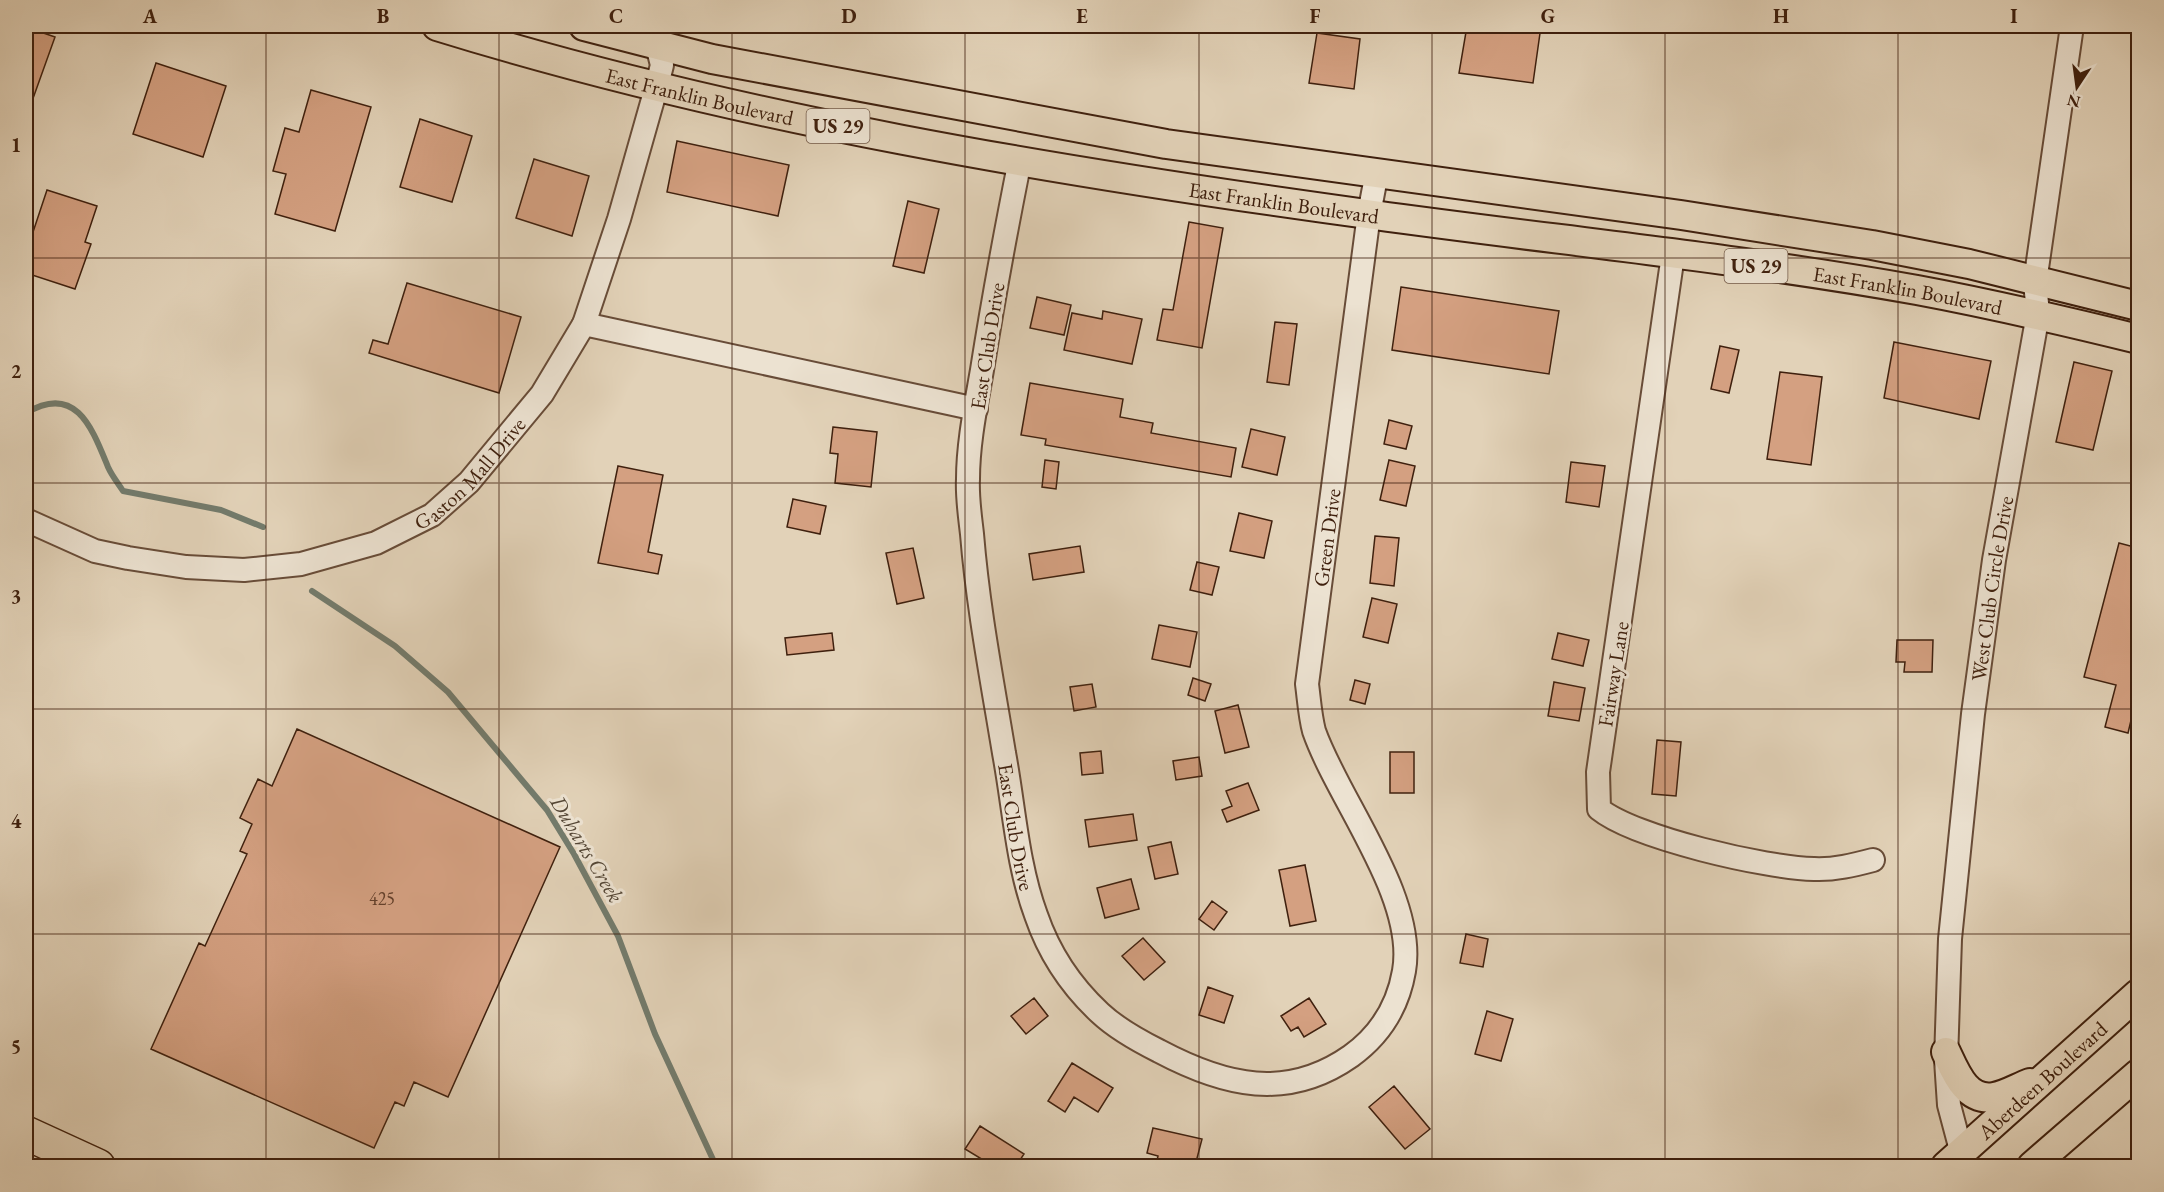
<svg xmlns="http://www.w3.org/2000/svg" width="2164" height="1192" viewBox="0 0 2164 1192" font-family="'EB Garamond',serif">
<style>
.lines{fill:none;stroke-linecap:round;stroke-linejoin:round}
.stream{stroke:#737b6c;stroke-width:6}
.building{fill:#d4a081;stroke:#3f200e;stroke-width:1.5}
.minor-casing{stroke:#684c38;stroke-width:26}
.major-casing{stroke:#3f200e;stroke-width:32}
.highway-casing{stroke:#3f200e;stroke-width:36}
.minor{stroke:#ece2d1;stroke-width:22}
.major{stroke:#e2d2b8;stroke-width:28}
.highway{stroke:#e2d2b8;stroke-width:33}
.grid{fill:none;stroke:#3f200e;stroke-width:1.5;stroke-opacity:0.55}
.labels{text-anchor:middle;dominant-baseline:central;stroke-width:6;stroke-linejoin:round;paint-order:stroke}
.number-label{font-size:18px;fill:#64402b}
.shield{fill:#ece2d1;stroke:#735a48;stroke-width:1.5}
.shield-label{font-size:20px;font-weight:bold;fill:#3f200e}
.street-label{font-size:21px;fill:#3f200e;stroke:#ece2d1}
.water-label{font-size:22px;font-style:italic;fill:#544635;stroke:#ece2d1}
.neatline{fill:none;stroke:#3f200e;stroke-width:2}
.grid-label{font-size:20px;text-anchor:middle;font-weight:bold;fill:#3f200e}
</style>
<rect width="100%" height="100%" fill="#e2d2b8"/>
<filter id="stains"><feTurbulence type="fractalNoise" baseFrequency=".00333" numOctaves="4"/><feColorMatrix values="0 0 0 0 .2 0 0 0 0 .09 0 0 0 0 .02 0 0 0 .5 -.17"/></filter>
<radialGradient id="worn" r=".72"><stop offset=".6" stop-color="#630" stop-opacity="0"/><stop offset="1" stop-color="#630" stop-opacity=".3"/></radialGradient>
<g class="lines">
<!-- stream -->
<path class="stream" d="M26,413C76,383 92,428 108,467C112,476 118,483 123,491L221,510L263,527
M312,591L395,646L448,692L547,810L574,854L618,936L655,1034L716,1166"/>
</g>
<!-- building -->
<path class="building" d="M1086,26H1137L1136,33Z
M1467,26H1541L1533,83L1459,73Z
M26,27L55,37L26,118Z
M1317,33L1360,39L1354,89L1309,83Z
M156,63L226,86L203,157L133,134Z
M311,90L371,107L335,231L275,214L286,174L273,171L285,128L299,132Z
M420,119L472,136L452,202L400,187Z
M677,141L789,165L778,216L667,192Z
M534,159L589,176L572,236L516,218Z
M47,190L97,206L85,242L91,244L75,289L26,273V253Z
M908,201L939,209L924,273L893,266Z
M1189,222L1223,228L1202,348L1157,340L1163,309L1173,310Z
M407,283L521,317L499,393L369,353L373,340L388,344Z
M1401,287L1559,311L1549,374L1392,350Z
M1037,297L1071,305L1064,335L1030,328Z
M1103,311L1142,319L1132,364L1064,350L1072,313L1102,319Z
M1275,322L1297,324L1289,385L1267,382Z
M1894,342L1991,361L1979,419L1884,398Z
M1720,346L1739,350L1729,393L1711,389Z
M2074,362L2112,371L2093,450L2056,442Z
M1780,372L1822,377L1811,465L1767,459Z
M1030,383L1123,399L1120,417L1153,423L1151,433L1236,448L1231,477L1045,445L1046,439L1021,435Z
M1389,420L1412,426L1406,449L1384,444Z
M833,427L877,432L871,487L835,483L838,454L830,453Z
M1251,429L1285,437L1277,475L1242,467Z
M1045,460L1059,462L1056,489L1042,487Z
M1389,460L1415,466L1406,506L1380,500Z
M1571,462L1605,466L1599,507L1566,502Z
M618,466L663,475L648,552L662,555L658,574L598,563Z
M793,499L826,506L820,534L787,527Z
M1239,513L1272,521L1264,558L1230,551Z
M1375,536L1399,538L1394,586L1370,583Z
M2119,543L2138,548V691L2128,733L2105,727L2116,685L2084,677Z
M1080,546L1084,572L1033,580L1029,554Z
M913,548L924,598L897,604L886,553Z
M1197,562L1219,567L1212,595L1190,590Z
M1372,598L1397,604L1388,643L1363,637Z
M1159,625L1197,632L1190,667L1152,659Z
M832,633L834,650L787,655L785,638Z
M1558,633L1589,640L1583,666L1552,659Z
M1897,640H1933L1932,672H1904L1905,662H1896Z
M1193,678L1211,684L1205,701L1188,695Z
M1355,680L1370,684L1365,704L1350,700Z
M1554,682L1585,688L1579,721L1548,716Z
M1092,684L1096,707L1074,711L1070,687Z
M1238,705L1249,747L1225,753L1215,711Z
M297,729L560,847L448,1097L414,1082L404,1106L395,1102L374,1148L151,1049L199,943L205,946L247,854L240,851L252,824L240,818L258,779L272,786Z
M1657,740L1681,742L1676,796L1652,794Z
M1101,751L1103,773L1082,775L1080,753Z
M1390,752H1414V793H1390Z
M1199,757L1202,776L1176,780L1173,761Z
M1248,783L1259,810L1227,822L1222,810L1232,806L1226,791Z
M1133,814L1137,840L1089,847L1085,820Z
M1171,842L1178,874L1155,879L1148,847Z
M1305,865L1316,921L1290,926L1279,870Z
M1131,879L1139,909L1105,918L1097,888Z
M1212,901L1227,912L1214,930L1199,919Z
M1466,934L1488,939L1483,967L1460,963Z
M1143,938L1165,962L1144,980L1122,956Z
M1208,987L1233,996L1224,1023L1199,1015Z
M1034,998L1048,1016L1026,1034L1011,1016Z
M1309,998L1326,1024L1304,1037L1298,1027L1291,1031L1281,1016Z
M1487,1011L1513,1019L1501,1061L1475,1054Z
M1072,1063L1113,1088L1098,1112L1074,1097L1065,1112L1048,1101Z
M1394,1086L1430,1129L1405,1149L1369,1107Z
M980,1126L1024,1154L1016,1166H993L965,1149Z
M1153,1128L1202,1139L1195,1166L1169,1161L1168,1166L1156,1165L1158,1156L1147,1153Z
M1040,1164L1072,1165V1166H1040Z"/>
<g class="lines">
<!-- minor casing -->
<g class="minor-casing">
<g id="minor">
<path id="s1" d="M1020,160C1006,230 993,300 982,370C976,405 968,443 968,479C967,497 970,516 972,534C978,608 992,680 1004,753C1014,806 1017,864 1036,915C1049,953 1071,986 1100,1013C1117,1029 1139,1041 1159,1051C1225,1086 1287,1101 1351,1056C1380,1035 1398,1006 1404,971C1417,897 1338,800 1314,731C1310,716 1309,699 1307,684L1369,214L1377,172"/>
<path d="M1673,255L1598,772L1599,809C1635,838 1766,868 1814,869C1834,870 1854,865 1873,860"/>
<path d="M584,324L976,409"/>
<path id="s2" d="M26,520L95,551L128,558L186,567L244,570L301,564L376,543L432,515L469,482L542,394L584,324L619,219L657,85L662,65L657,45"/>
<path id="s3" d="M1962,1154L1949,1105L1946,1060L1950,939L1973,714L1994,560L2038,314L2035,282L2072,26"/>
</g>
</g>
<!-- major casing -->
<g class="major-casing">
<g id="major">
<path id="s4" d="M437,26C741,120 1059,172 1374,215C1555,240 1738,258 1917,290C1992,304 2065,321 2138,339"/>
<path d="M584,26L712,59L1166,144L1681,215L1872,245L1969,264L2138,306"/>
<path d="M1946,1052C1955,1071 1966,1102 1994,1097C2006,1095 2019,1087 2030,1083"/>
<path id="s5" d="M1946,1166L2138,994"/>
<path d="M2032,1166L2138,1074"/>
</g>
</g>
<!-- highway casing -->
<g class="highway-casing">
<path id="highway" d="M26,1133L98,1166"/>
</g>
<!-- minor -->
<use href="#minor" class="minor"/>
<!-- major -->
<use href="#major" class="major"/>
<!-- highway -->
<use href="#highway" class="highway"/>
</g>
<!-- grid -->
<path class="grid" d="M266,26V1166M499,26V1166M732,26V1166M965,26V1166M1199,26V1166M1432,26V1166M1665,26V1166M1898,26V1166M26,258H2138M26,483H2138M26,709H2138M26,934H2138"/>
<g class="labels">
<!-- number labels -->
<g class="number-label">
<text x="382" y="898">425</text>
</g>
<!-- shield labels -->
<g class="shield">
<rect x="806.5" y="109" width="63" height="34" rx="4.5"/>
<rect x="1724.5" y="249" width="63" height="34" rx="4.5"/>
</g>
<g class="shield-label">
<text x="838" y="126">US 29</text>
<text x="1756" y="266">US 29</text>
</g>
<!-- street labels -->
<g class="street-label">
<text stroke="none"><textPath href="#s4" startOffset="272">East Franklin Boulevard</textPath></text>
<text stroke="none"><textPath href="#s4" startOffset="866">East Franklin Boulevard</textPath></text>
<text stroke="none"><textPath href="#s4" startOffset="1496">East Franklin Boulevard</textPath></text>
<text transform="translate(987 346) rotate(-81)">East Club Drive</text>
<text stroke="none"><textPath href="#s2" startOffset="480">Gaston Mall Drive</textPath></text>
<text stroke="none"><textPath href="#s1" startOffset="1716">Green Drive</textPath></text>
<text stroke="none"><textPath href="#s3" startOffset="570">West Club Circle Drive</textPath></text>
<text transform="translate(1613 674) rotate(-81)">Fairway Lane</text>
<text stroke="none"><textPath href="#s1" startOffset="675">East Club Drive</textPath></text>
<text stroke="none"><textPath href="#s5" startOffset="129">Aberdeen Boulevard</textPath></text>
</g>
<!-- water labels -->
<g class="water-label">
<text transform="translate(587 849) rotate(59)">Duharts Creek</text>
</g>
</g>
<!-- margin -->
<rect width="2164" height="1192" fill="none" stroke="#e2d2b8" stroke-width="66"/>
<!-- north arrow -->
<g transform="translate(2077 87) rotate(193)" stroke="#ece2d1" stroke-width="4.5" paint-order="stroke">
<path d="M0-4.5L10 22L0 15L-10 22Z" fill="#3f200e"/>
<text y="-9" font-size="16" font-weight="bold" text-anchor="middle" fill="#3f200e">N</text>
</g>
<rect x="33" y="33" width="2098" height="1126" class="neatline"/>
<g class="grid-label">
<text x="150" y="23">A</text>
<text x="383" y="23">B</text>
<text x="616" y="23">C</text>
<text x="849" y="23">D</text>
<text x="1082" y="23">E</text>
<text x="1315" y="23">F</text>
<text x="1548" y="23">G</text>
<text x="1781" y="23">H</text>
<text x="2014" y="23">I</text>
<text x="16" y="152">1</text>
<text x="16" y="378">2</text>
<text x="16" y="603">3</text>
<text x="16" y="828">4</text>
<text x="16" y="1053">5</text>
</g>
<rect width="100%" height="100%" filter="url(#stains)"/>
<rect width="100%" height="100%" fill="url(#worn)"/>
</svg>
